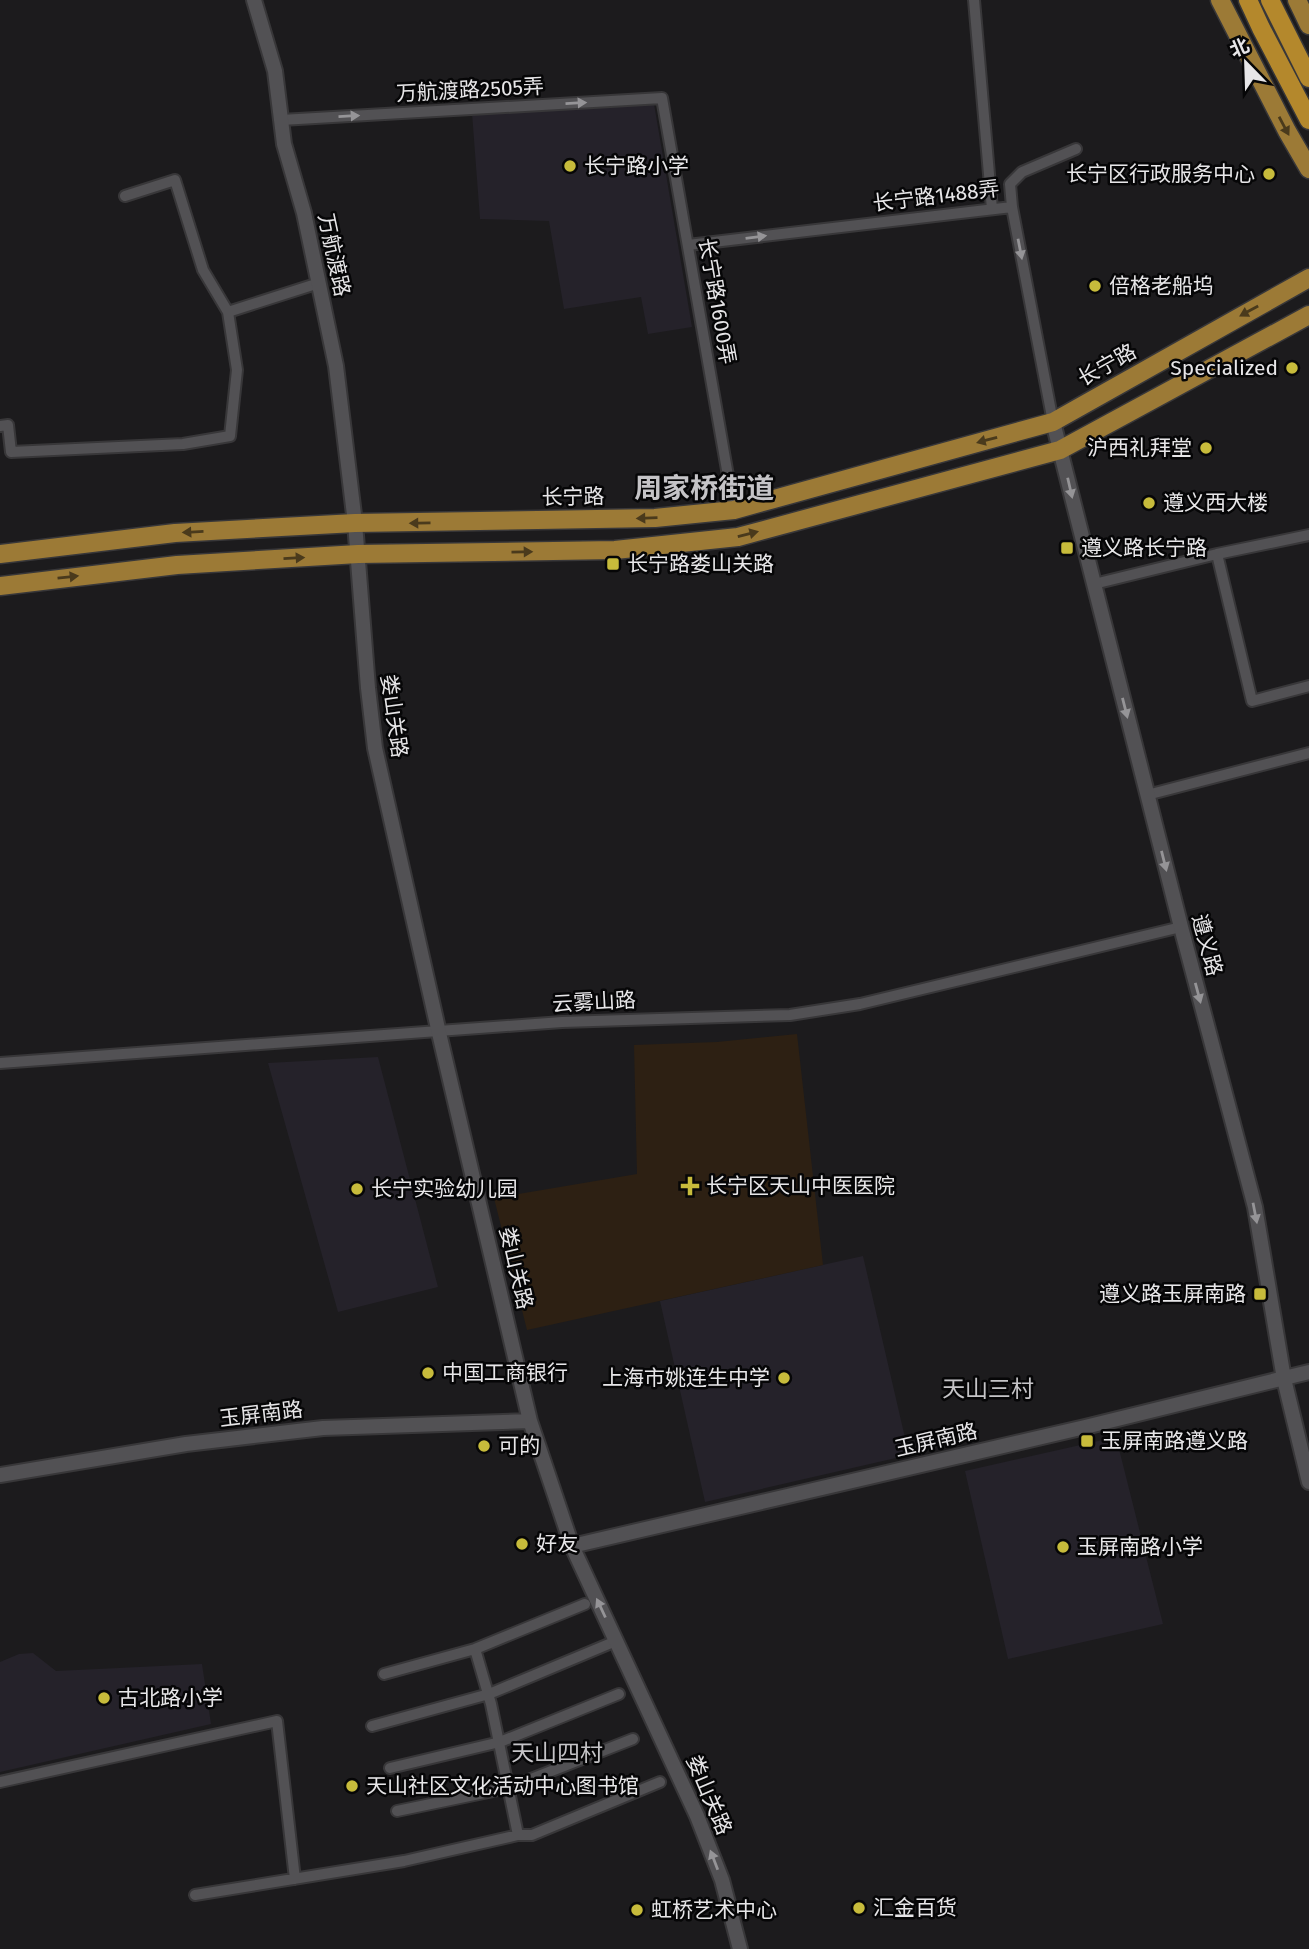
<svg xmlns="http://www.w3.org/2000/svg" width="1309" height="1949" viewBox="0 0 1309 1949" font-family="'Fira Sans','Noto Sans SC',sans-serif">
<style>
.built{fill:#25222a}
.medical{fill:#2d2013}
.lines{fill:none;stroke-linecap:round;stroke-linejoin:round}
.minor-casing{stroke:#383739;stroke-width:14}
.tertiary-casing{stroke:#383739;stroke-width:18}
.primary-casing{stroke:#383739;stroke-width:21}
.trunk-casing{stroke:#383739;stroke-width:21}
.minor{stroke:#525154;stroke-width:10}
.tertiary{stroke:#525154;stroke-width:14}
.primary{stroke:#9c7a36;stroke-width:18}
.trunk{stroke:#b4882c;stroke-width:18}
.oneway{fill:#959497}
.oneway2{fill:#4a3a1c}
.poi-dot{fill:#c7bb3b;stroke:#060607;stroke-width:2.5}
.labels{text-anchor:middle;dominant-baseline:central;stroke-width:5;stroke-linejoin:round;paint-order:stroke}
.street-label{font-size:21px;fill:#e7e6e8;stroke:#060607}
.poi-label{font-size:21px;fill:#e7e6e8;stroke:#060607;text-anchor:start}
.neighbourhood-label{font-size:23px;fill:#c5c4c7;stroke:#060607}
.district-label{font-size:28px;font-weight:bold;fill:#c5c4c7;stroke:#060607}
</style>
<rect width="100%" height="100%" fill="#1c1b1d"/>
<!-- built -->
<path class="built" d="M654,104L692,327L648,334L641,297L564,309L549,221L480,219L472,113Z
M378,1057L438,1287L338,1312L268,1063Z
M863,1256L909,1455L705,1502L660,1301Z
M1116,1437L1163,1624L1008,1659L965,1471Z
M33,1653L56,1671L202,1664L211,1724L0,1772V1662L19,1654Z"/>
<!-- medical -->
<path class="medical" d="M797,1034L823,1265L527,1330L494,1198L637,1174L634,1045L717,1042Z"/>
<g class="lines">
<!-- minor casing -->
<g class="minor-casing">
<path id="minor" d="M974,0L992,209
M281,120L662,98L734,510
M1012,207L1010,184L1022,172L1076,149
M688,245L1012,207L1053,422
M228,312L319,283
M0,426L8,425L11,452L183,444L230,436L237,370L228,312L203,270L175,180L125,196
M1217,554L1309,535
M1094,584L1217,554L1252,701L1309,686
M1147,795L1309,753
M0,1063L562,1022L790,1015L860,1004L1181,927
M475,1649L491,1704L518,1835
M384,1674L475,1649L585,1604
M372,1726L489,1694L616,1641
M390,1768L500,1742L619,1694
M0,1782L277,1721L295,1879
M397,1811L508,1788L633,1739
M195,1895L404,1861L518,1835H532L660,1782"/>
</g>
<!-- tertiary casing -->
<g class="tertiary-casing">
<path id="tertiary" d="M254,0L275,71L284,144L304,213L336,366L355,523L368,688L375,748L439,1033L530,1421L572,1546L697,1816L722,1880L740,1949
M1053,422L1181,927L1255,1207L1284,1379L1309,1482
M0,1475L186,1444L323,1428L530,1421
M572,1546L1085,1427L1309,1372"/>
</g>
<!-- primary casing -->
<g class="primary-casing">
<path id="primary" d="M1220,0L1287,131L1309,169
M1297,0L1309,25
M0,554L175,533L355,523L655,518L734,510L1053,422L1309,278
M0,586L177,565L358,554L615,550L738,537L1060,450L1309,315"/>
</g>
<!-- trunk casing -->
<g class="trunk-casing">
<path id="trunk" d="M1248,0L1261,28L1309,120
M1270,0L1309,78"/>
</g>
<!-- minor -->
<use href="#minor" class="minor"/>
<!-- tertiary -->
<use href="#tertiary" class="tertiary"/>
<!-- primary -->
<use href="#primary" class="primary"/>
<!-- trunk -->
<use href="#trunk" class="trunk"/>
</g>
<!-- one-way arrows -->
<defs><path id="oneway-solid" d="M-6-.8H1V-3.2L6.5 0L1 3.2V.8H-6Z" transform="scale(1.75)"/></defs>
<g class="oneway">
<use href="#oneway-solid" transform="translate(576 103) rotate(-3)"/>
<use href="#oneway-solid" transform="translate(349 116) rotate(-3)"/>
<use href="#oneway-solid" transform="translate(756 237) rotate(-7)"/>
<use href="#oneway-solid" transform="translate(1020 249) rotate(79)"/>
<use href="#oneway-solid" transform="translate(1070 488) rotate(77)"/>
<use href="#oneway-solid" transform="translate(1125 708) rotate(76)"/>
<use href="#oneway-solid" transform="translate(1164 861) rotate(76)"/>
<use href="#oneway-solid" transform="translate(1198 993) rotate(75)"/>
<use href="#oneway-solid" transform="translate(1255 1213) rotate(79)"/>
<use href="#oneway-solid" transform="translate(601 1608) rotate(-115)"/>
<use href="#oneway-solid" transform="translate(714 1860) rotate(-111)"/>
</g>
<g class="oneway2">
<use href="#oneway-solid" transform="translate(1284 126) rotate(62)"/>
<use href="#oneway-solid" transform="translate(1249 311) rotate(151)"/>
<use href="#oneway-solid" transform="translate(987 440) rotate(165)"/>
<use href="#oneway-solid" transform="translate(647 518) rotate(178)"/>
<use href="#oneway-solid" transform="translate(420 523) rotate(179)"/>
<use href="#oneway-solid" transform="translate(193 532) rotate(177)"/>
<use href="#oneway-solid" transform="translate(748 534) rotate(-14)"/>
<use href="#oneway-solid" transform="translate(522 552) rotate(-1)"/>
<use href="#oneway-solid" transform="translate(294 558) rotate(-3)"/>
<use href="#oneway-solid" transform="translate(68 577) rotate(-6)"/>
</g>
<!-- markers -->
<g class="poi-dot">
<circle cx="570" cy="166" r="7"/>
<circle cx="1269" cy="174" r="7"/>
<circle cx="1095" cy="286" r="7"/>
<circle cx="1292" cy="368" r="7"/>
<circle cx="1206" cy="448" r="7"/>
<circle cx="1149" cy="503" r="7"/>
<rect x="1060" y="541" width="14" height="14" rx="3.5"/>
<rect x="606" y="557" width="14" height="14" rx="3.5"/>
<path d="M686.5 1175.5h7v7h7v7h-7v7h-7v-7h-7v-7h7z"/>
<circle cx="357" cy="1189" r="7"/>
<rect x="1253" y="1287" width="14" height="14" rx="3.5"/>
<circle cx="428" cy="1373" r="7"/>
<circle cx="784" cy="1378" r="7"/>
<rect x="1080" y="1434" width="14" height="14" rx="3.5"/>
<circle cx="484" cy="1446" r="7"/>
<circle cx="522" cy="1544" r="7"/>
<circle cx="1063" cy="1547" r="7"/>
<circle cx="104" cy="1698" r="7"/>
<circle cx="352" cy="1786" r="7"/>
<circle cx="859" cy="1908" r="7"/>
<circle cx="637" cy="1910" r="7"/>
</g>
<g class="labels">
<!-- street labels -->
<g class="street-label">
<text transform="translate(470 90) rotate(-3)">万航渡路2505弄</text>
<text transform="translate(936 196) rotate(-7)">长宁路1488弄</text>
<text transform="translate(334 255) rotate(78)">万航渡路</text>
<text transform="translate(717 301) rotate(80)">长宁路1600弄</text>
<text transform="translate(1107 365) rotate(-29)">长宁路</text>
<text transform="translate(573 497) rotate(-1)">长宁路</text>
<text transform="translate(394 716) rotate(82)">娄山关路</text>
<text transform="translate(1207 945) rotate(75)">遵义路</text>
<text transform="translate(594 1002) rotate(-3)">云雾山路</text>
<text transform="translate(516 1268) rotate(77)">娄山关路</text>
<text transform="translate(261 1414) rotate(-7)">玉屏南路</text>
<text transform="translate(936 1440) rotate(-13)">玉屏南路</text>
<text transform="translate(709 1795) rotate(67)">娄山关路</text>
</g>
<!-- poi labels -->
<g class="poi-label">
<text x="584" y="166">长宁路小学</text>
<text x="1255" y="174" text-anchor="end">长宁区行政服务中心</text>
<text x="1109" y="286">倍格老船坞</text>
<text x="1278" y="368" text-anchor="end">Specialized</text>
<text x="1192" y="448" text-anchor="end">沪西礼拜堂</text>
<text x="1163" y="503">遵义西大楼</text>
<text x="1081" y="548">遵义路长宁路</text>
<text x="627" y="564">长宁路娄山关路</text>
<text x="706" y="1186">长宁区天山中医医院</text>
<text x="371" y="1189">长宁实验幼儿园</text>
<text x="1246" y="1294" text-anchor="end">遵义路玉屏南路</text>
<text x="442" y="1373">中国工商银行</text>
<text x="770" y="1378" text-anchor="end">上海市姚连生中学</text>
<text x="1101" y="1441">玉屏南路遵义路</text>
<text x="498" y="1446">可的</text>
<text x="536" y="1544">好友</text>
<text x="1077" y="1547">玉屏南路小学</text>
<text x="118" y="1698">古北路小学</text>
<text x="366" y="1786">天山社区文化活动中心图书馆</text>
<text x="873" y="1908">汇金百货</text>
<text x="651" y="1910">虹桥艺术中心</text>
</g>
<!-- neighbourhood labels -->
<g class="neighbourhood-label">
<text x="988" y="1389">天山三村</text>
<text x="557" y="1753">天山四村</text>
</g>
<!-- district labels -->
<g class="district-label">
<text x="704" y="488">周家桥街道</text>
</g>
</g>
<!-- north arrow -->
<g transform="translate(1246 63) rotate(337)" stroke="#060607" stroke-width="5" paint-order="stroke">
<path d="M0-5L12 26L0 18L-12 26Z" fill="#e7e6e8"/>
<text y="-10" font-size="19" font-weight="bold" text-anchor="middle" fill="#e7e6e8">北</text>
</g>
</svg>
